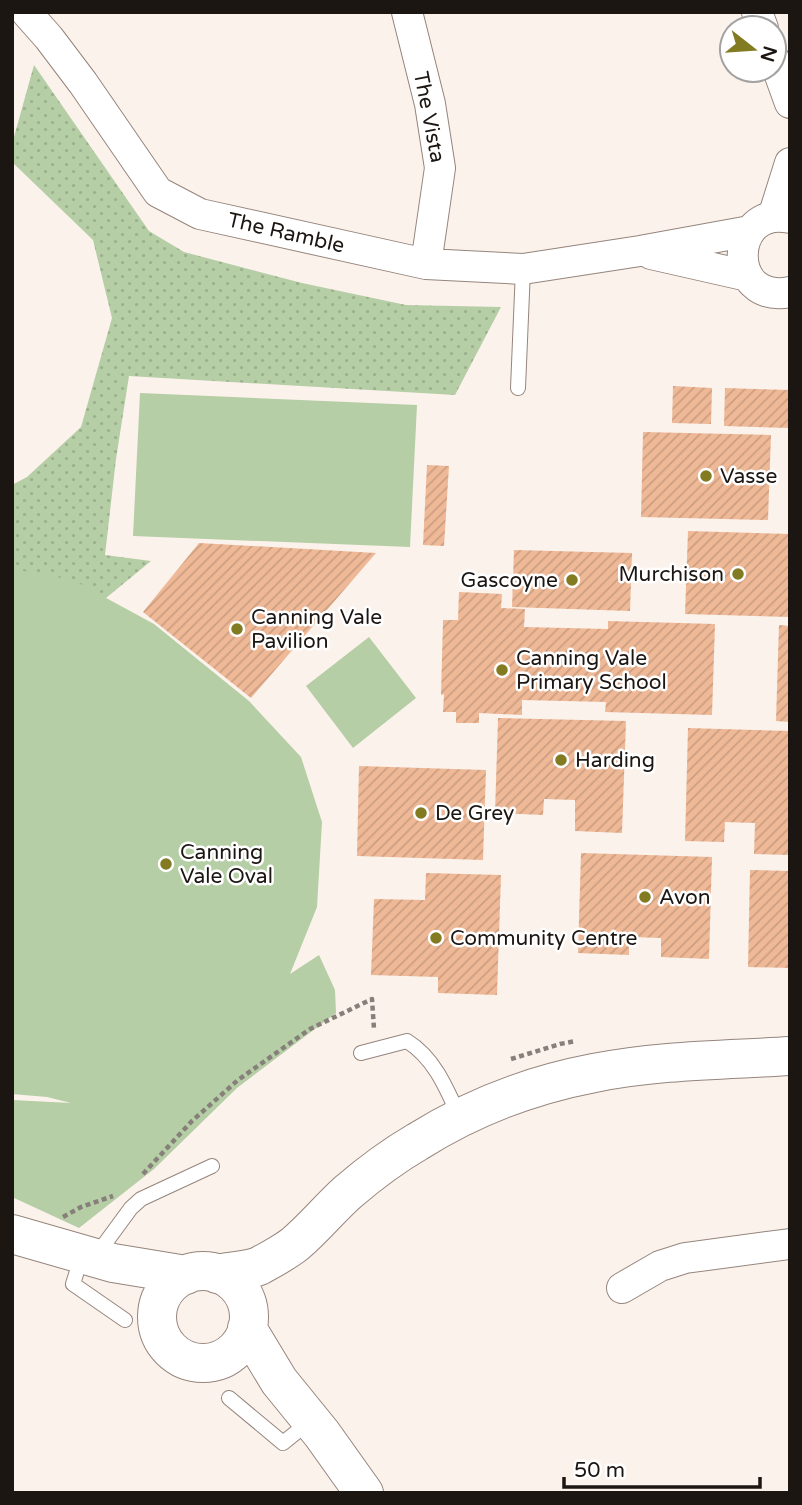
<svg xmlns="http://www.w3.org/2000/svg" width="802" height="1505" viewBox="0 0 802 1505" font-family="'Varela Round',sans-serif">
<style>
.grass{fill:url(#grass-dots)}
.park{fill:#b5cea5}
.building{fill:url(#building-hatch)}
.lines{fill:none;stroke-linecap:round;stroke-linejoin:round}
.lane-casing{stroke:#95857c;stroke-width:16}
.street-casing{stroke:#95857c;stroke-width:32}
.secondary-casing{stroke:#95857c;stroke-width:40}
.path{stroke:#877f7a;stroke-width:4.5;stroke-dasharray:5 3.5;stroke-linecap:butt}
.lane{stroke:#fff;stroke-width:14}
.street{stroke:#fff;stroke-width:30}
.secondary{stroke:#fff;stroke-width:38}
.poi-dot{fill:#827b21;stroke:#fff;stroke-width:2.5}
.labels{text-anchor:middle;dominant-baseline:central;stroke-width:5;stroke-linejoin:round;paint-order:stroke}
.street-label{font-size:21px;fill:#1c1612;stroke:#fff}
.poi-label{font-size:21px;fill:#1c1612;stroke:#fff;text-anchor:start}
</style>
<defs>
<pattern id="grass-dots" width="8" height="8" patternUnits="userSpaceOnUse" patternTransform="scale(1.75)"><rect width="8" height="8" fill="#b5cea5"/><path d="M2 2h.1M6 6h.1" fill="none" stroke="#9bb08d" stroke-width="1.8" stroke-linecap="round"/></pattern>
<pattern id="building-hatch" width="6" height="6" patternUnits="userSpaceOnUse" patternTransform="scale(1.75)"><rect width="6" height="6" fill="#efb997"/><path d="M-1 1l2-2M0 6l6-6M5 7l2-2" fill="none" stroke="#cc9e81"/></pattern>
</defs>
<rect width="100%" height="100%" fill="#fcf2ec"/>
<!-- grass -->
<path class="grass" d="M34,65L149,231L184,252L302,283L406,305L501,307L455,395L129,376L116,459L105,555L151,561L106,598L12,576V485L27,477L81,427L112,318L93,240L12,162V144Z"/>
<!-- park -->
<path class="park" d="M140,393L417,405L410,547L133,536Z
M12,569L73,580L154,624L249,701L301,757L322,822L317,907L290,974L319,955L335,990L336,1013L237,1088L154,1169L79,1228L12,1197V1100L71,1103L47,1097L12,1094Z
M369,637L416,698L353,748L306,686Z"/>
<!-- building -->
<path class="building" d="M673,386L712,388L711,424L672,423Z
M725,388L790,390V428L724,426Z
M643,432L771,435L768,520L641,517Z
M427,465L449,466L444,546L423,545Z
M688,531L790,534V617L685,614Z
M199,543L376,553L251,698L143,612Z
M514,550L632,553L630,611L512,607Z
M459,592L502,594L501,608L525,609L524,627L608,629V621L715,624L712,715L605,712L606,702L522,700V715L479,713V723H456V712H443L444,694L441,695L443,620H458Z
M779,625L790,626V722L776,721Z
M498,718L626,721L622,833L575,831V800L544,799L543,815L495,813Z
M688,728L790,731V855L754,854L755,823L725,822L724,842L685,841Z
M359,766L486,770L483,860L357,856Z
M581,853L712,857L709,959L661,957V938L629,937V955L578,953Z
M750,870L790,871V968L748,967Z
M426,873L501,875L497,995L438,993V977L371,975L374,899L425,900Z"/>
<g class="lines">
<!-- lane casing -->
<g class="lane-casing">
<path id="lane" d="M518,388L523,269
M361,1053L407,1041C434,1058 446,1087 459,1116
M82,1255L73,1284L125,1320
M95,1257L131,1208L141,1199L212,1166
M229,1398L283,1443L309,1422"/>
</g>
<!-- street casing -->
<g class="street-casing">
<path id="street" d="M26,12L49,38L83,83L158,192L200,214L426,264L523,269L640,251L750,231
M407,12L430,104L440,168L426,264
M757,12L763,28
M774,59L790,103
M773,217L790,163
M790,218C729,204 725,305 790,292
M651,254L748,276
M622,1288L660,1266L685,1258L790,1244"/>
</g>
<!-- secondary casing -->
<g class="secondary-casing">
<path id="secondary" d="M12,1234L113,1263L186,1275
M157 1317a46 46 0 1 1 92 0a46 46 0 1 1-92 0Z
M217,1274C230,1271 247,1271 259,1266C270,1260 285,1252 295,1244C314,1228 330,1208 348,1192C369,1174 393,1156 417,1142C471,1108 531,1085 594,1073C658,1060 725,1060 790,1056
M247,1328L279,1381L322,1434L364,1493"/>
</g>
<!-- path -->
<path class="path" d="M511,1059L560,1044L576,1041
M143,1174L192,1121L238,1080L310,1029L372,999L374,1029
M63,1217L81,1207L113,1196"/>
<!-- lane -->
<use href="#lane" class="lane"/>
<!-- street -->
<use href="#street" class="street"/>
<!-- secondary -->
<use href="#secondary" class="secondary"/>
</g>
<!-- markers -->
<g class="poi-dot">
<circle cx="706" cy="476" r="7"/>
<circle cx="738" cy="574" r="7"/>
<circle cx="572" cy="580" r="7"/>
<circle cx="237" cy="629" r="7"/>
<circle cx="502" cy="670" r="7"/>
<circle cx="561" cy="760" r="7"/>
<circle cx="421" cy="813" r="7"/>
<circle cx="166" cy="864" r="7"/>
<circle cx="645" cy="897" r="7"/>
<circle cx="436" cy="938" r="7"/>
</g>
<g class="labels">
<!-- street labels -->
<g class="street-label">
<text transform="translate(429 117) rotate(79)">The Vista</text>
<text transform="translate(286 233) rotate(13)">The Ramble</text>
</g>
<!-- poi labels -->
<g class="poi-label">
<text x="720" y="476">Vasse</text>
<text x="724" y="574" text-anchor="end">Murchison</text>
<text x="558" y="580" text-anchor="end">Gascoyne</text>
<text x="251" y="617">Canning Vale<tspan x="251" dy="24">Pavilion</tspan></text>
<text x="516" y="658">Canning Vale<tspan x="516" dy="24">Primary School</tspan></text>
<text x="575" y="760">Harding</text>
<text x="435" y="813">De Grey</text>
<text x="180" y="852">Canning<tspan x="180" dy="24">Vale Oval</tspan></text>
<text x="659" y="897">Avon</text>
<text x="450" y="938">Community Centre</text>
</g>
</g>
<!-- border -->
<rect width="802" height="1505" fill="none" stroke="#1c1612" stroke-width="28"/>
<!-- north arrow -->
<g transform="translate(753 49) rotate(107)"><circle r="33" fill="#ffffff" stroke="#a4a2a0" stroke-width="2"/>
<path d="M0-5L12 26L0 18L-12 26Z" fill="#827b21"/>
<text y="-10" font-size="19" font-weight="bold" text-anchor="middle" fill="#1c1612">N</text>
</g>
<!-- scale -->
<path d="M564 1477v10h196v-10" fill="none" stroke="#1c1612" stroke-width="3.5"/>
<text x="574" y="1477" font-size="21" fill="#1c1612" stroke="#ffffff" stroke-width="5" paint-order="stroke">50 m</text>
</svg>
